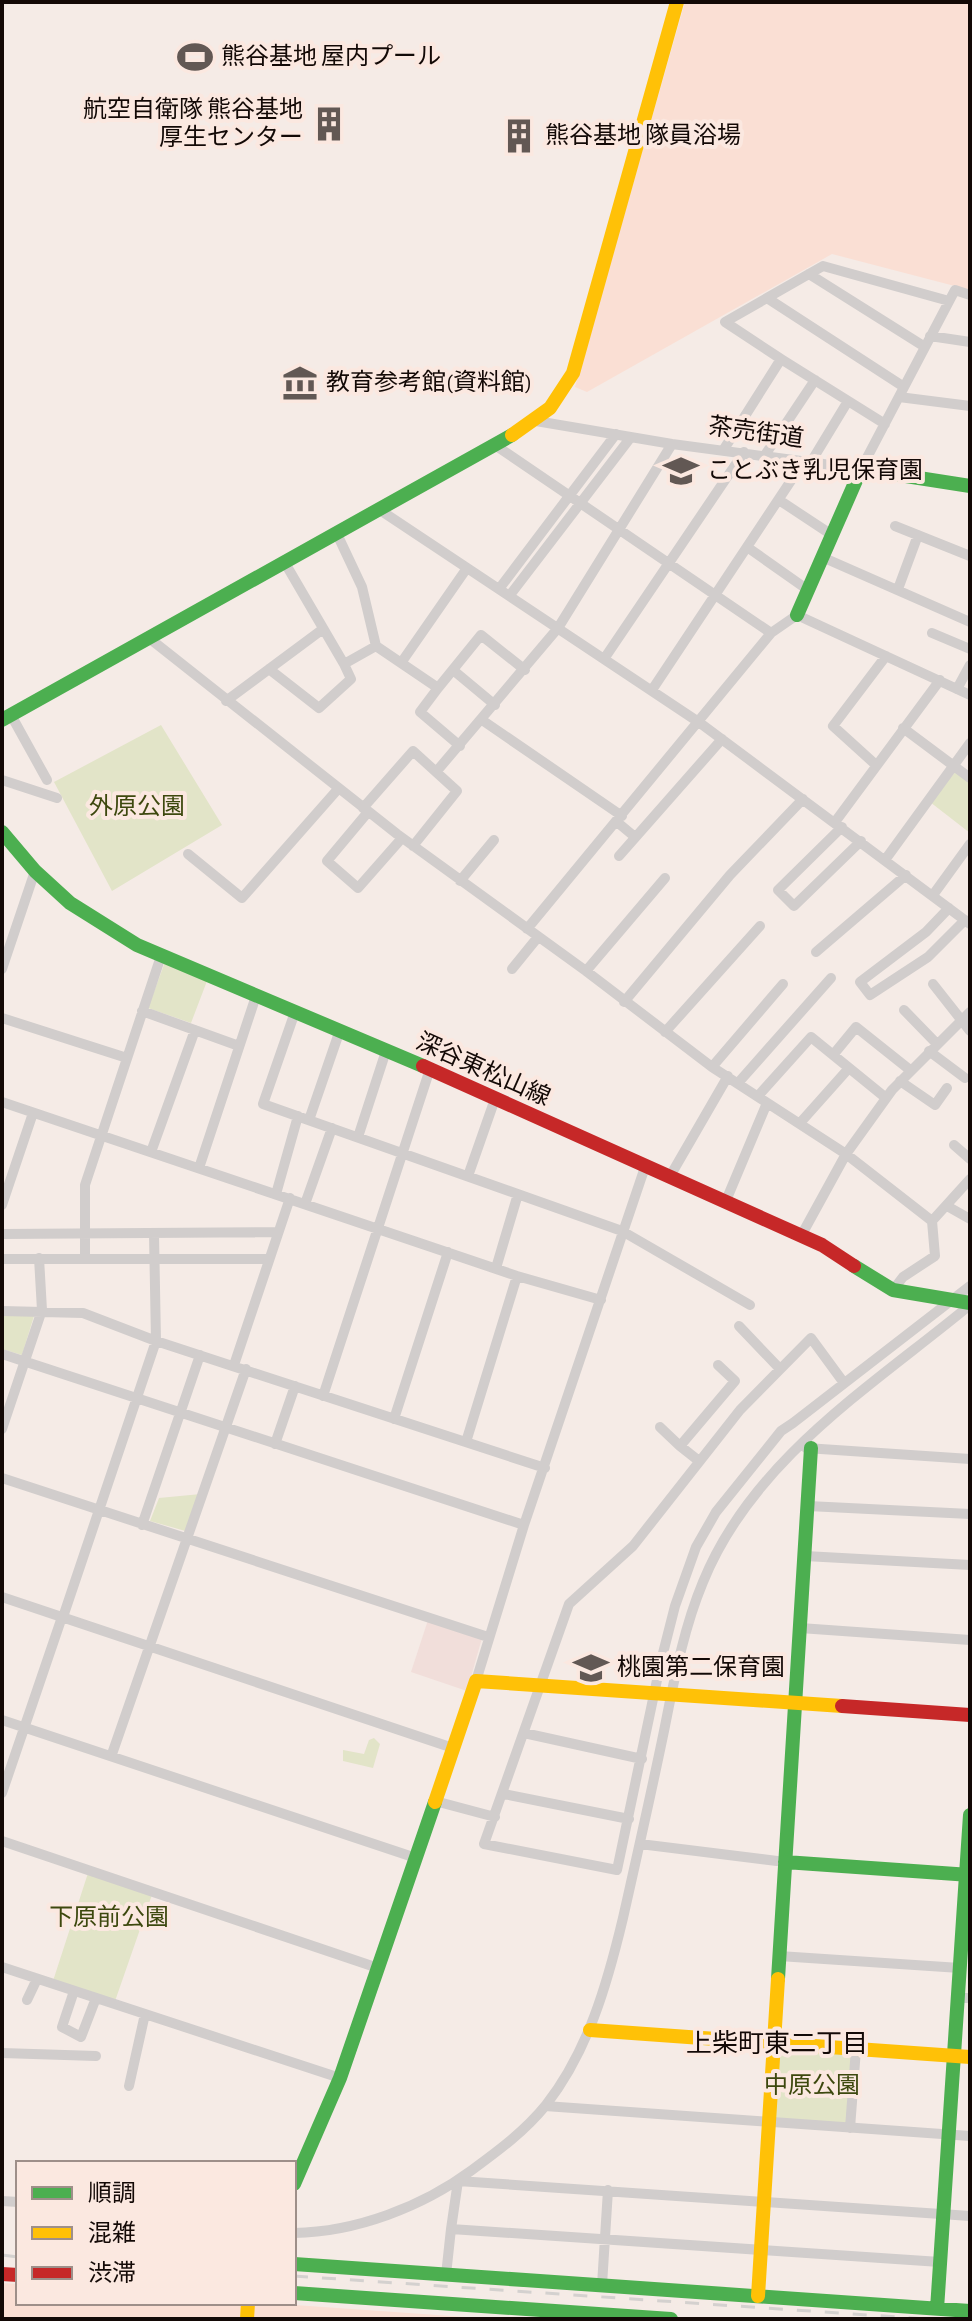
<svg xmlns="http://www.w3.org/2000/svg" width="972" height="2321" viewBox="0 0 972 2321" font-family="'Alegreya Sans','Noto Sans JP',sans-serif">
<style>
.commercial{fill:#f1deda}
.built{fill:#fadfd4}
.green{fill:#e2e4c8}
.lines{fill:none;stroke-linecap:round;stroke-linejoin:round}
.street{stroke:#d1cdcc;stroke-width:10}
.fast{stroke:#4caf50;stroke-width:14}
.slow{stroke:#ffc107;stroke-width:14}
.jam{stroke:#c62828;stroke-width:14}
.rail{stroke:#d4d1cf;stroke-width:3;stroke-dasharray:14 14;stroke-linecap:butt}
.labels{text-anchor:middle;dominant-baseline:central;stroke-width:8;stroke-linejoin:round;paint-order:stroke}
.poi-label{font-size:24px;fill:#130906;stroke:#fbe8e0;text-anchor:start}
.street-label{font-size:24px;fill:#130906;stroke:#fbe8e0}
.park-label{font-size:24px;fill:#3d480e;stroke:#fbe8e0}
.neighbourhood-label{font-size:26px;fill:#130906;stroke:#fbe8e0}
</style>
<rect width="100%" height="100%" fill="#f5ebe6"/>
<!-- commercial -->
<path class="commercial" d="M428,1620L482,1638L467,1691L411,1672Z"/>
<!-- built -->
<path class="built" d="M685,2H970V290L832,254L587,392L575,387Z
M2,2283L18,2284V2303H266L494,2319H2Z"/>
<!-- green -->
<path class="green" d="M161,725L222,825L112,891L54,782Z
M956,771L970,782V833L930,802Z
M165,962L207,981L191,1023L148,1008Z
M2,1315L34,1316L22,1355L2,1349Z
M201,1494L189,1532L150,1521L159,1498Z
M374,1738L380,1744L373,1768L343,1761V1750L364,1754L369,1740Z
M89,1870L153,1892L114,2004L52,1984Z
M778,2046L853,2052L848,2126L771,2121Z"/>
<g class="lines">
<!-- street -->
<path class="street" d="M809,274L925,347
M767,298L904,387
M930,336L970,342
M781,359L725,322L823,266L949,301
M899,397L970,406
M536,421L672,444L861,469L955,290L970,295
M495,445L771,633
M724,449L781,359L885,424
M765,455L815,380
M811,462L848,401
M779,500L832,535
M380,510L700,723L970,924
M895,526L970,556
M337,534L362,587L376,646L438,688L420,712L460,746
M747,547L808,590
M822,557L970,622
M285,563L344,664L376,646
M499,589L616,434
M898,589L918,535
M510,595L631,437
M932,633L970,649
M149,638L397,834L586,971L712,1067L846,1154L932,1221
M604,659L744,452
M401,663L467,568
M269,669L319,708L351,679L344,664
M453,670L495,705
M438,688L481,635L525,670
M957,689L970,665
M652,690L804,461
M226,701L323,629
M11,715L47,780
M482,720L622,816
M903,728L970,778
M876,765L833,726L886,656
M436,772L558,628L672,444
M2,780L57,798
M363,808L413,751L457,791L413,846
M368,812L327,861L358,888L402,838
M617,822L635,837
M835,822L940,680
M842,827L778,890L794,906L861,841
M188,854L242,898L338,789
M619,856L722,739
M885,860L970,743
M460,881L494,840
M933,895L970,844
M949,908L926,932L860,982L870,995L928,957L965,920
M527,929L771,633L797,615L970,695
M816,952L906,875
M2,969L35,871
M512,969L538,937
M586,971L665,878
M933,984L970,1031
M624,1002L730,875L803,799
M904,1010L937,1044
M142,1011L239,1046
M295,1012L263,1104L622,1231L750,1305
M2,1018L127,1058
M665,1032L760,926
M929,1051L965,1078
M833,1055L856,1027L910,1070
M712,1067L783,984
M900,1081L935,1105L947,1088
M738,1083L831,978
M758,1096L811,1037L886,1098
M2,1102L517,1276L601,1300
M309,1120L340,1030
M800,1123L849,1068
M358,1137L386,1051
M954,1145L970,1159
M151,1152L195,1030
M199,1168L256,996
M468,1176L495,1099
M669,1178L728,1076
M276,1194L298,1116
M725,1203L767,1103
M305,1204L332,1128
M2,1205L33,1113
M947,1206L970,1219
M2,1234L277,1232
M801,1236L846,1154L892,1090L970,1012
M85,1258V1185L161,956
M2,1259H268
M496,1268L518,1194
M893,1290L903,1277L935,1256L932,1221L970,1179
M2,1311L83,1313L156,1341L545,1468
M739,1326L780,1369
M2,1354L524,1525
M234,1365L290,1198
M844,1383L811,1338L740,1410L633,1546L569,1604L484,1844L617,1870L661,1661L675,1606L696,1547L716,1512L781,1431L793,1423L970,1286
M323,1396L430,1069
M394,1419L448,1252
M660,1427L680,1446L735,1381L718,1365
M2,1429L42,1310L39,1258
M466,1442L517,1276
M275,1444L295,1386
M680,1446L699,1461
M806,1448L970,1459
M2,1478L488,1637
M808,1506L970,1514
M142,1525L200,1355
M805,1556L970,1565
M2,1597L453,1748
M63,1617L156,1341L154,1234
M800,1628L970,1640
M476,1681L524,1525L645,1167
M2,1720L416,1858
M524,1733L642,1759
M112,1754L246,1369
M2,1793L62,1617
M504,1794L629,1819
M435,1801L495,1817
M2,1841L378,1968
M640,1844L785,1862
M779,1956L960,1968
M2,1967L340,2078
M74,1991L62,2027L81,2037L96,1998
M958,1998H970
M27,2000L37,1979
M2,2053L96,2056
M129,2086L145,2014
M545,2106L970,2136
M850,2128L856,2049
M458,2181L451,2229L940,2262
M458,2181L970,2216
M2,2201L18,2202
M294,2233C356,2232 422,2207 472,2170C498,2151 525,2131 546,2105C588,2051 607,1985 623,1918C637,1856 651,1794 664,1731C674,1681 683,1630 703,1582C753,1459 872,1386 970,1305
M446,2275L451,2229
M602,2285L608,2190"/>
<!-- fast -->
<path class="fast" d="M797,615L861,469L970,486
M2,720L512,435
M2,832L35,871L70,903L137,945L423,1066
M854,1266L893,1290L970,1303
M785,1862L970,1875
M778,1979L811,1448
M294,2184L340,2078L435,1802
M294,2264L970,2311
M294,2293L671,2319
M937,2309L970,1815"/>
<!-- slow -->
<path class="slow" d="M512,435L550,408L573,373L677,2
M435,1802L476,1681L842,1706
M590,2030L970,2057
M758,2296L778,1979
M247,2319L248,2303"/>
<!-- jam -->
<path class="jam" d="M423,1066L822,1245L854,1266
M842,1706L970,1715
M2,2274L18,2275"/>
<!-- rail -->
<path class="rail" d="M2,2255L18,2257
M294,2276L927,2319"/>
</g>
<!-- icons -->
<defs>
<g id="stadium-bare" transform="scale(2.76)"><path d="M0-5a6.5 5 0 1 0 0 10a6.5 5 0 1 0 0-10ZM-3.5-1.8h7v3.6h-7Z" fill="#625854" stroke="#fbe8e0" stroke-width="2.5" paint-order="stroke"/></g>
<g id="building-bare" transform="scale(2.76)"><path d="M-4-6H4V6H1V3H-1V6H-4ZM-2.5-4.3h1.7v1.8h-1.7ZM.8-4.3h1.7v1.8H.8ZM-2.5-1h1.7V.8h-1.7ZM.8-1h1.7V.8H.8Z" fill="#625854" stroke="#fbe8e0" stroke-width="2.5" paint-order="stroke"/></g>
<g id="museum-bare" transform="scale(2.76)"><path d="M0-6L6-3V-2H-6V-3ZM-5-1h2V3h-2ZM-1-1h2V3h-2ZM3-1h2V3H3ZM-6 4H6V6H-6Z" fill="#625854" stroke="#fbe8e0" stroke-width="2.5" paint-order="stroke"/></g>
<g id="school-bare" transform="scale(2.76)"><path d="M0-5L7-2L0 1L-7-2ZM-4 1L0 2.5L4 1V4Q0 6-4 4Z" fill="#625854" stroke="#fbe8e0" stroke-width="2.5" paint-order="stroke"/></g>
</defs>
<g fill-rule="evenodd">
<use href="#stadium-bare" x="195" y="57"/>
<use href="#building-bare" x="329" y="124"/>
<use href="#building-bare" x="519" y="136"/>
<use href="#museum-bare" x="300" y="383"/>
<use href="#school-bare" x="681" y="471"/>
<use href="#school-bare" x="591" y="1668"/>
</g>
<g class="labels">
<!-- poi labels -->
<g class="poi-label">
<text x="221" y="57">熊谷基地 屋内プール</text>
<text x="303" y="110" text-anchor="end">航空自衛隊 熊谷基地<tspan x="303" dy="28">厚生センター</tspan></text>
<text x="545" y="136">熊谷基地 隊員浴場</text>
<text x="326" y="383">教育参考館(資料館)</text>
<text x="707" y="471">ことぶき乳児保育園</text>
<text x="617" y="1668">桃園第二保育園</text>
</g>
<!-- street labels -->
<g class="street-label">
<text transform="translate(756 433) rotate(8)">茶売街道</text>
<text transform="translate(483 1070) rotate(24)">深谷東松山線</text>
</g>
<!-- park labels -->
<g class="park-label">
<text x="137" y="807">外原公園</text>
<text x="109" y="1918">下原前公園</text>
<text x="812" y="2086">中原公園</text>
</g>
<!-- neighbourhood labels -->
<g class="neighbourhood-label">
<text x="777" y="2044">上柴町東二丁目</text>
</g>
</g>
<!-- border -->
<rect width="972" height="2321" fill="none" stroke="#130906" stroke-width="8"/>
<!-- legend -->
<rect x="16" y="2161" width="280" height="144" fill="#fbe8e0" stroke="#9e8f89" stroke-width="2"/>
<rect x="32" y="2187" width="40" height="12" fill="#4caf50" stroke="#9e8f89" stroke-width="2"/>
<text x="88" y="2201" font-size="24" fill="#130906">順調</text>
<rect x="32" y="2227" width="40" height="12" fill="#ffc107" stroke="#9e8f89" stroke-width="2"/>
<text x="88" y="2241" font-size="24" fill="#130906">混雑</text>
<rect x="32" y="2267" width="40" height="12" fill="#c62828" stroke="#9e8f89" stroke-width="2"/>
<text x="88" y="2281" font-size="24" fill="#130906">渋滞</text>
</svg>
